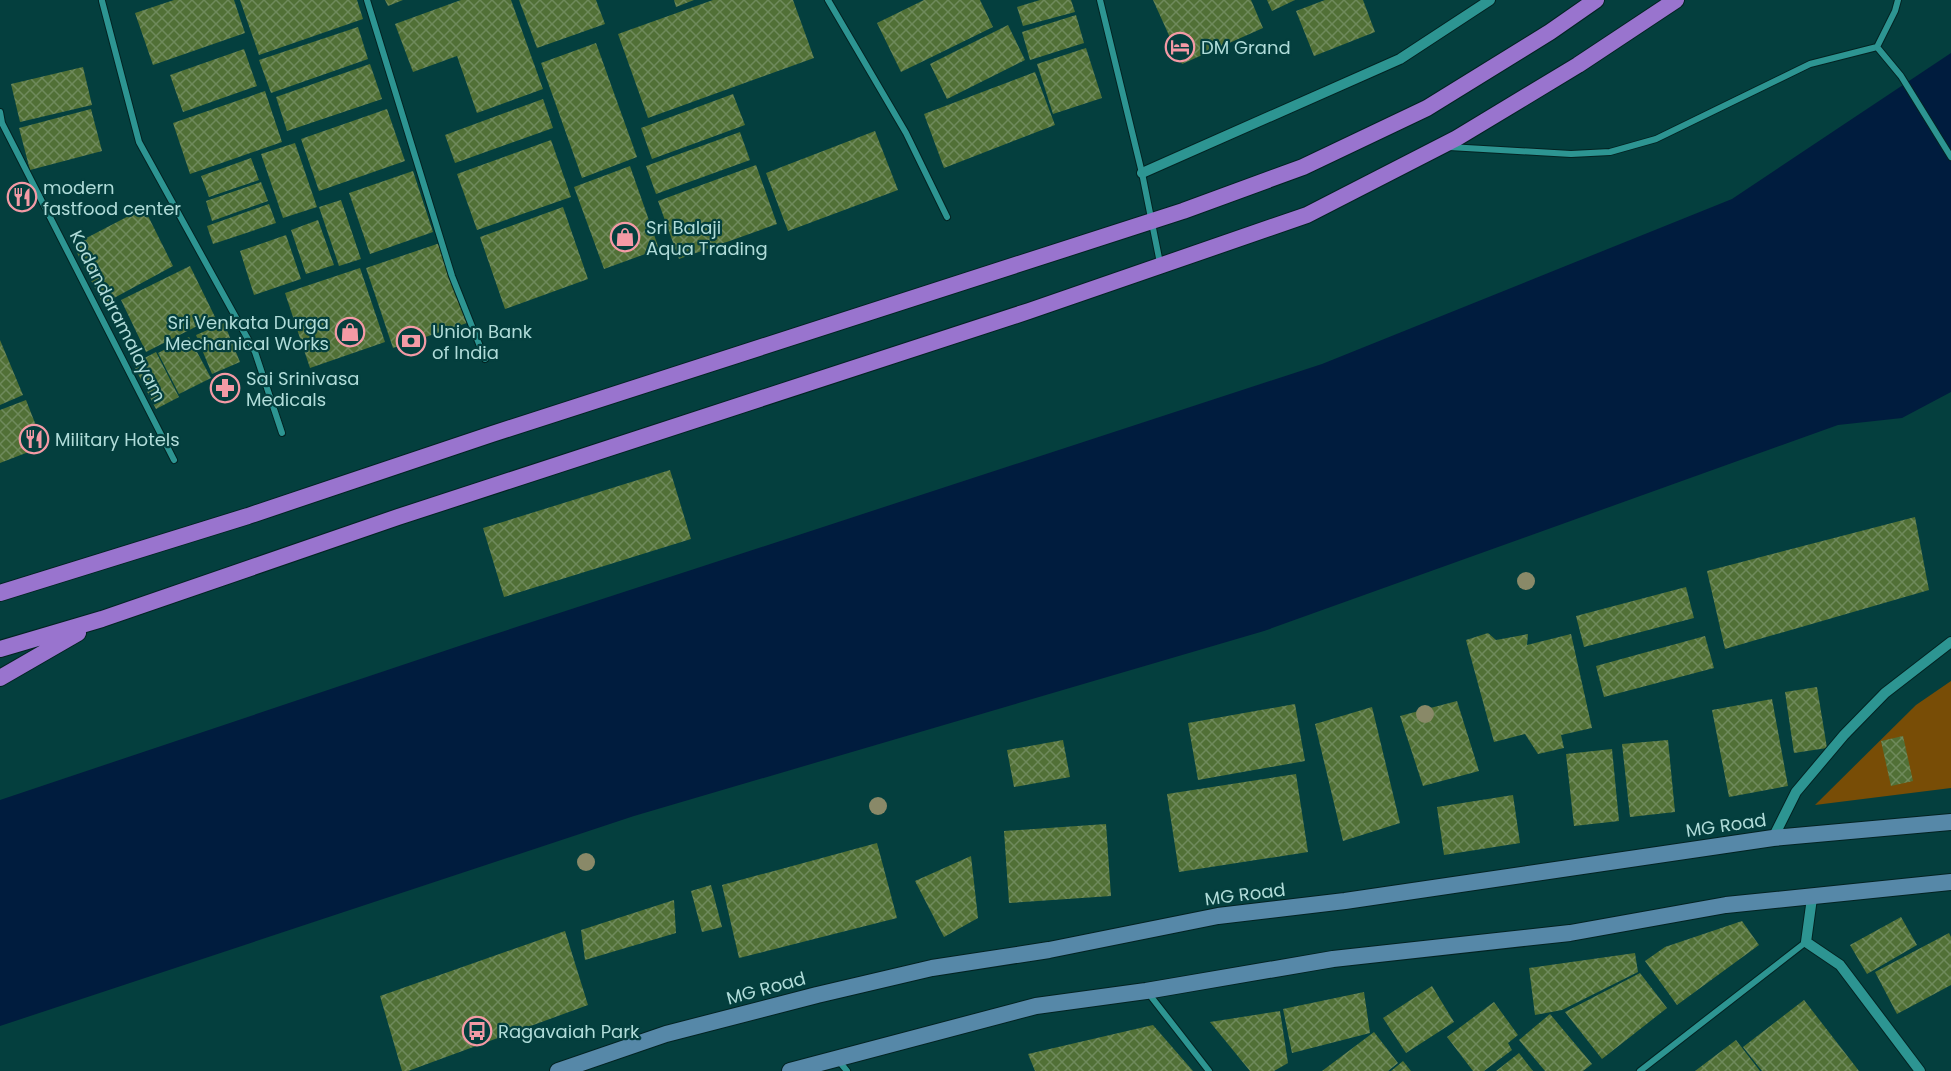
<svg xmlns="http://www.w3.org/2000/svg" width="1951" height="1071" viewBox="0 0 1951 1071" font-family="Poppins,sans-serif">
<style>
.green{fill:#784d06}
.water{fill:#001c3e}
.building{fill:url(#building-cross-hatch)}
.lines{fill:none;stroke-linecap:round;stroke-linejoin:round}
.minor-casing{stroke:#032322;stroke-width:8}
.tertiary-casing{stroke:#032322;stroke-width:12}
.secondary-casing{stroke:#032322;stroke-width:18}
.trunk-casing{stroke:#032322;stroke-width:18}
.minor{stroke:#2d9592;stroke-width:6}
.tertiary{stroke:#2d9592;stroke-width:10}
.secondary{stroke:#5688a8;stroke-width:16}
.trunk{stroke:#9974ce;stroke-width:16}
.tree{fill:#898968}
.labels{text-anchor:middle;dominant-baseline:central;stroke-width:4.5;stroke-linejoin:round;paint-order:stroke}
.poi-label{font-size:18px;fill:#b0dcd9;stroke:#043f3e;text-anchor:start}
.street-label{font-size:18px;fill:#b0dcd9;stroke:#043f3e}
</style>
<defs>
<pattern id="building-cross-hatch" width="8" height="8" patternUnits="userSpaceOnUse" patternTransform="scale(1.5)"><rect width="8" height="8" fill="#517036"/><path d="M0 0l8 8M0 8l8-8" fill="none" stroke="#6f8a5c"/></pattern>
</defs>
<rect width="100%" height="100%" fill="#043f3e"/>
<!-- green -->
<path class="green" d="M1951,681V788L1815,805L1916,705Z"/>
<!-- water -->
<path class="water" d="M1951,53V392L1902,418L1838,425L1264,631L634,816L0,1026V800L483,638L1322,364L1732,199Z"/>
<!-- building -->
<path class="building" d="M174,0H234L245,33L153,65L135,13Z
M240,0H357L363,19L259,55Z
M385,0H403L388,6Z
M461,0H511L543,89L477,113L457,56L413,72L395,24Z
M519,0H596L605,24L537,48Z
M674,0H694L676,7Z
M713,0H793L814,58L648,118L618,34Z
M924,0H980L993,27L901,72L877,23Z
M1040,0H1071L1075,12L1023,26L1017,7Z
M1153,0H1251L1263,28L1182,64Z
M1267,0H1295L1272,11Z
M1325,0H1363L1375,32L1314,56L1296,11Z
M1076,15L1084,43L1030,60L1022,32Z
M1008,25L1025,60L947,99L930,64Z
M358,27L368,59L271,93L259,60Z
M596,43L637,157L582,178L541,63Z
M1086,48L1102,98L1053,114L1037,64Z
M244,49L257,86L183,112L170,75Z
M370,64L382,99L287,131L276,97Z
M83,67L92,105L20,122L11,84Z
M1035,72L1055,125L944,168L924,114Z
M265,91L282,142L190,174L173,123Z
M733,94L745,125L652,159L641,128Z
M543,99L553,128L455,163L445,135Z
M91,109L102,151L30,170L19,128Z
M387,109L405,161L319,191L301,139Z
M875,131L898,190L788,231L766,173Z
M740,132L750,160L656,194L646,166Z
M551,140L571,197L477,230L457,174Z
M295,143L317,207L283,218L261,154Z
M251,158L259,180L209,197L201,176Z
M756,165L777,224L679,259L658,201Z
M630,166L659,249L604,269L574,187Z
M413,171L433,232L370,254L349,193Z
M261,182L268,201L212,221L206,201Z
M341,200L361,259L339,266L319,207Z
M269,204L276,223L213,244L207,226Z
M563,207L588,279L505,309L480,237Z
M144,208L173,266L103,304L73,245Z
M318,220L334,265L306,274L291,230Z
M286,235L301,279L254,295L240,251Z
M440,243L467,323L393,348L366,268Z
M190,266L215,317L146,352L121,300Z
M360,268L385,342L310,368L285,293Z
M224,323L240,362L212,374L196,335Z
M189,337L211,378L179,394L158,353Z
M0,340L23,395L0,405Z
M156,352L179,397L156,409L133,364Z
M26,400L44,446L0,463V410Z
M670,470L691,539L504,597L483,528Z
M1915,517L1929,590L1725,649L1707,571Z
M1686,587L1694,618L1584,647L1576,616Z
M1488,633L1496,640L1528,634L1527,645L1571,634L1592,728L1561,735L1564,748L1538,754L1525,734L1494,742L1466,640Z
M1705,636L1714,668L1604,697L1596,666Z
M1817,687L1827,748L1794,753L1785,692Z
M1772,699L1788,786L1729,797L1712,710Z
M1457,701L1479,771L1423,786L1400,716Z
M1295,704L1305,761L1198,780L1188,723Z
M1372,707L1400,823L1343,841L1315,724Z
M1903,736L1913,781L1891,786L1881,741Z
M1063,740L1070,777L1014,787L1007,750Z
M1668,740L1675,812L1630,817L1622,744Z
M1612,749L1619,821L1574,826L1566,754Z
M1296,774L1308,852L1179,872L1167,794Z
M1513,795L1520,843L1444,855L1437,807Z
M1106,824L1111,896L1009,903L1004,831Z
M877,843L897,918L739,958L722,885Z
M971,856L978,918L944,937L915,881Z
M711,885L722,927L702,932L691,891Z
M674,900L676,933L585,960L581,930Z
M1901,917L1917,945L1867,974L1850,945Z
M1742,921L1759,945L1677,1005L1645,961L1665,947Z
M565,931L588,1005L408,1071H402L380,996Z
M1949,933L1951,937V985L1897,1014L1875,972Z
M1635,953L1638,972L1562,1010L1535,1015L1529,968Z
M1640,973L1667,1008L1602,1059L1565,1012Z
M1432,986L1454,1022L1406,1053L1383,1018Z
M1364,992L1370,1033L1292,1053L1283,1009Z
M1804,1000L1859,1071H1762L1743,1047Z
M1494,1002L1518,1035L1508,1043L1512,1050L1484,1071H1473L1447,1037Z
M1280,1011L1288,1063L1274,1071H1250L1210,1022Z
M1550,1014L1592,1064L1583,1071H1545L1519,1040Z
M1153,1025L1193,1071H1035L1028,1054Z
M1374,1032L1398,1063L1388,1071H1322Z
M1736,1040L1760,1071H1695Z
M1519,1053L1533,1071H1496Z
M1403,1061L1411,1071H1391Z"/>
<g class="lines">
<!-- minor casing -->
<g class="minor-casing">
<path id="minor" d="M367,0L452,276L485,359
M828,0L906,133L947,217
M1100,0L1142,173L1160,263
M1898,0L1895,11L1877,47L1901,76L1951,157
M102,1L139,142L255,352L282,433
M0,112L2,123L174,460
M1449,147L1571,154L1610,152L1656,139L1810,64L1877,47
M1149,994L1209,1071
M838,1060L847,1071
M1640,1071L1806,942"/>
</g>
<!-- tertiary casing -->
<g class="tertiary-casing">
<path id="tertiary" d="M1142,173L1400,59L1490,0
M1773,838L1796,792L1844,735L1885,693L1951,642
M1812,898L1806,942L1840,965L1920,1071"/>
</g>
<!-- secondary casing -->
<g class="secondary-casing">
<path id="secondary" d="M558,1071L666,1034L817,995L932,968L1049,950L1218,916L1345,901L1773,838L1951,822
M790,1071L1036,1006L1146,991L1333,959L1570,933L1726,905L1951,882"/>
</g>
<!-- trunk casing -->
<g class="trunk-casing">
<path id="trunk" d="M0,593L248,516L492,434L1183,211L1303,167L1427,108L1550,32L1596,0
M0,649L102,619L398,517L1029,311L1307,215L1457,138L1578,65L1676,0
M0,678L78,633"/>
</g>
<!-- minor -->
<use href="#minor" class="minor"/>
<!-- tertiary -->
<use href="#tertiary" class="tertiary"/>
<!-- secondary -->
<use href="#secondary" class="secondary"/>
<!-- trunk -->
<use href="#trunk" class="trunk"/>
</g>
<!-- trees -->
<g class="tree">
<circle cx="1526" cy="581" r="9"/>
<circle cx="1425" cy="714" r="9"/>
<circle cx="878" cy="806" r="9"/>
<circle cx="586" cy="862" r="9"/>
</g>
<!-- icons -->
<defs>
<g id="hotel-ring" transform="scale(1.5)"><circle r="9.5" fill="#043f3e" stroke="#f49aa5" stroke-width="1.5"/><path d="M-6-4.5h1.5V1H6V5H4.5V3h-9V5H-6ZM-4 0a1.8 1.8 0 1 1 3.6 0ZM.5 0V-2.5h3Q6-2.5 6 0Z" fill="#f49aa5"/></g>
<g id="restaurant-ring" transform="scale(1.5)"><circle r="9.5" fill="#043f3e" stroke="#f49aa5" stroke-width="1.5"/><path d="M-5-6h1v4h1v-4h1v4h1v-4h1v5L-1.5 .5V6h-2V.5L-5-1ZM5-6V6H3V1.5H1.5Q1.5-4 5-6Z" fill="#f49aa5"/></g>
<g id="shop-ring" transform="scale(1.5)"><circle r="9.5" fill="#043f3e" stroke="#f49aa5" stroke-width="1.5"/><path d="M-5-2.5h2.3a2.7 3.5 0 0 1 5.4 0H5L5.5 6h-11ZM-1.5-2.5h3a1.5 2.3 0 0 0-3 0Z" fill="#f49aa5"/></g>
<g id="bank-ring" transform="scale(1.5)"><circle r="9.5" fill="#043f3e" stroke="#f49aa5" stroke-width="1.5"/><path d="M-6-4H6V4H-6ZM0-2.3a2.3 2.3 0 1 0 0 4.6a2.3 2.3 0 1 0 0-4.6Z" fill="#f49aa5"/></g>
<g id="pharmacy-ring" transform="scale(1.5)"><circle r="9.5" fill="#043f3e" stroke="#f49aa5" stroke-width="1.5"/><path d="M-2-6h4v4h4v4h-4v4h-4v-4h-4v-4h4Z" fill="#f49aa5"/></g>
<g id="bus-ring" transform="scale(1.5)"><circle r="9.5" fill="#043f3e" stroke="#f49aa5" stroke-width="1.5"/><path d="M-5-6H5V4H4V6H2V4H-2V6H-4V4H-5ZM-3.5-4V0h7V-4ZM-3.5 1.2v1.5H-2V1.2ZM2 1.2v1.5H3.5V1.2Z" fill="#f49aa5"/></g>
</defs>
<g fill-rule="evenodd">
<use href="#hotel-ring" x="1180" y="47"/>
<use href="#restaurant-ring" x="22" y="197"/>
<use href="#shop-ring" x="625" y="237"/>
<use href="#shop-ring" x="350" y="332"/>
<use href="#bank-ring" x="411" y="341"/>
<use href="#pharmacy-ring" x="225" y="388"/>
<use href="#restaurant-ring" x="34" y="439"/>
<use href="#bus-ring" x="477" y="1031"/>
</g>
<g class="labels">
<!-- poi labels -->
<g class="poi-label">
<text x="1201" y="47">DM Grand</text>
<text x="43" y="187">modern<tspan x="43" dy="21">fastfood center</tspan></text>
<text x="646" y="227">Sri Balaji<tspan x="646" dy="21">Aqua Trading</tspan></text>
<text x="329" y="322" text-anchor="end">Sri Venkata Durga<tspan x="329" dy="21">Mechanical Works</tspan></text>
<text x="432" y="331">Union Bank<tspan x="432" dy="21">of India</tspan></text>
<text x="246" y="378">Sai Srinivasa<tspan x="246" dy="21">Medicals</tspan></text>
<text x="55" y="439">Military Hotels</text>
<text x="498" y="1031">Ragavaiah Park</text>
</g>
<!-- street labels -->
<g class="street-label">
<text transform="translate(118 316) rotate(63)">Kodandaramalayam</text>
<text transform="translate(1726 825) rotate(-8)">MG Road</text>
<text transform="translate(1245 894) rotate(-7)">MG Road</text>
<text transform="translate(766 988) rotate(-15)">MG Road</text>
</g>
</g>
</svg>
